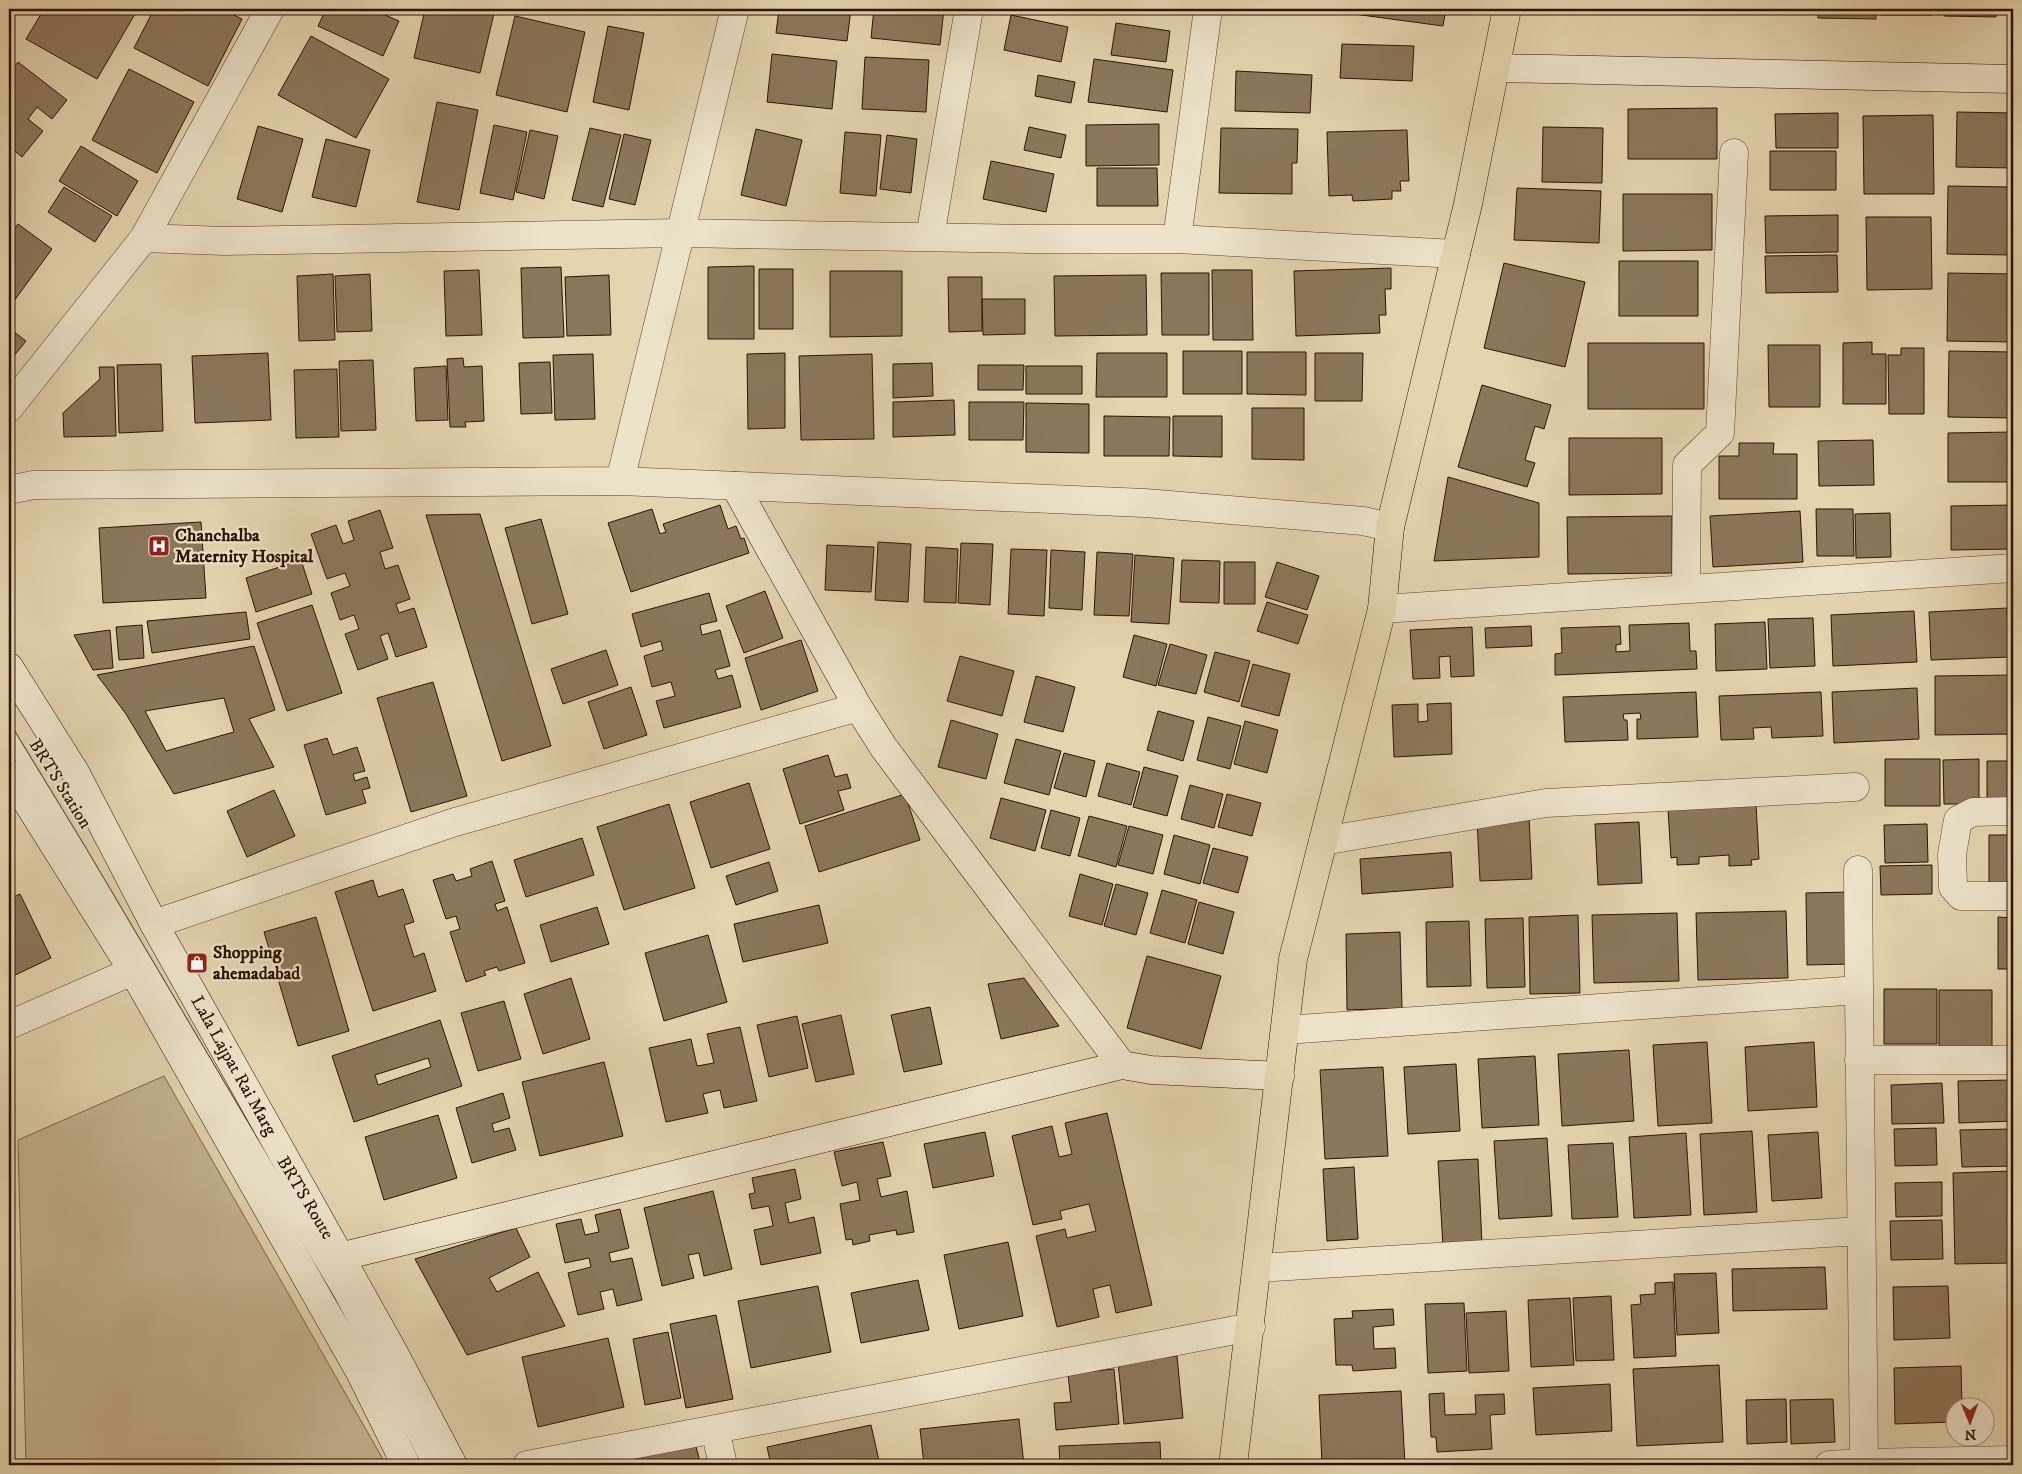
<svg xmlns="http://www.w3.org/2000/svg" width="2022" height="1474" viewBox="0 0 2022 1474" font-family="'IM FELL DW Pica',serif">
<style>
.green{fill:#c5b392;stroke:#79624a}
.building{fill:#8c775c;stroke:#2d1202;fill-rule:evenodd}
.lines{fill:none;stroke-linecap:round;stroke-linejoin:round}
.lane-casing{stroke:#5b422d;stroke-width:16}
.street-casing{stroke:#5b422d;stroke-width:29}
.secondary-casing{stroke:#2d1202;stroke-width:29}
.primary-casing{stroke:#2d1202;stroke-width:29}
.lane{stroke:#ede3cb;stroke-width:14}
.street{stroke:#ede3cb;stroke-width:28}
.secondary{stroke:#ede3cb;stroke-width:28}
.primary{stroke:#e4d4af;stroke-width:28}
.labels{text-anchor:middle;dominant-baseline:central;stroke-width:4.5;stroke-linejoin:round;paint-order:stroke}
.poi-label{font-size:18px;font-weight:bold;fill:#2d1202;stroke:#ede3cb;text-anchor:start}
.street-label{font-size:18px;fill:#2d1202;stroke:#ede3cb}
</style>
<rect width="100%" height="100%" fill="#e4d4af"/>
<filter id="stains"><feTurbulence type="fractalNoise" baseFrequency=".004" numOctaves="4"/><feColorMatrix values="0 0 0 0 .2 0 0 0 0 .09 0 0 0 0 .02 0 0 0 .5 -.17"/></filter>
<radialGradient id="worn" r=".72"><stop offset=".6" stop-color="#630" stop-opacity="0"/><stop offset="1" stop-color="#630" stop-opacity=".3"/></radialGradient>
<!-- green -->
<path class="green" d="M164,1076L384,1461L26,1465L18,1140Z"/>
<!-- building -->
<path class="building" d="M44,9H125L135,14L97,79L26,39Z
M154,9H222L242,19L208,86L134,48Z
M326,9H371L399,21L383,56L318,26Z
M380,9H396L392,15Z
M425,9H495L480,73L414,58Z
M779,9H851L847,41L776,33Z
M874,9H944L940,45L871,38Z
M1354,9H1446L1443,26L1354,14Z
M1572,9H1653V13L1572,12Z
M1818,9H1876V19L1818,18Z
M1881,9H1932V15H1881Z
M1944,9H1996V17L1944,16Z
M1011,15L1068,27L1061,62L1004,50Z
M515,16L585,32L567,112L496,95Z
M1116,23L1170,31L1166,62L1111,55Z
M608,26L644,33L629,110L593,102Z
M311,36L389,79L356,138L278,95Z
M1342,44L1414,46L1412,81L1340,78Z
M772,54L837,61L832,109L767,102Z
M865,57L929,60L926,112L862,109Z
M1094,59L1173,70L1167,112L1088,102Z
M18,62L67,100L52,119L37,107L28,119L43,131L22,157L9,146V73Z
M129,69L194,102L157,173L92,140Z
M1236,71L1312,75L1310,113L1235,111Z
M1038,75L1075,82L1071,103L1035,96Z
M437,102L478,110L459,210L417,202Z
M1717,108V159H1628V109Z
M1957,112L2013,113V168L1956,167Z
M1838,113V148H1776L1775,114Z
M1933,115L1934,194H1864L1863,116Z
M1159,124V165L1086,166V125Z
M494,125L527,132L513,200L480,193Z
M258,126L303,139L282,212L237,199Z
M1029,127L1066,135L1061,158L1024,150Z
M1543,127L1603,128L1602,183L1542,182Z
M590,128L621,135L603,207L572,200Z
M1221,128L1298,129L1297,163H1292V194L1219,193Z
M756,129L802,140L786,206L741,195Z
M530,130L558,136L544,199L516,192Z
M1407,130L1409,181H1400L1401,191H1392V199L1353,201L1352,195L1329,196L1327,132Z
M845,132L881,135L876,196L840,193Z
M624,134L651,140L635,205L609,199Z
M887,135L917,139L911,193L880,189Z
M326,139L370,150L356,207L312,197Z
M81,146L138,181L117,216L59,181Z
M1770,151H1836V190H1770Z
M991,161L1054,174L1046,212L983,199Z
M1097,168H1157L1158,206H1097Z
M1948,186L2012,187L2011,255L1947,254Z
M64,187L112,216L95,242L48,212Z
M1517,188L1601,191L1599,243L1514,240Z
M1623,194H1712V250L1623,251Z
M1838,215V252L1766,253L1765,216Z
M1866,217H1931L1932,289L1867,290Z
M18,224L52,249L11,305L9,304V237Z
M1837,255L1838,292L1766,293L1765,256Z
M1619,261H1698V316H1619Z
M1504,263L1585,282L1565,367L1484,348Z
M754,266V339H708V267Z
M561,267L564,337L523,338L521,268Z
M1391,268V289H1385L1386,315H1379L1380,333L1296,336L1294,271Z
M759,269H793V329H759Z
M479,270L482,335L446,336L444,271Z
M1212,270H1252L1253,340H1213Z
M830,271H902V336L830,337Z
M1161,273H1209V335H1162Z
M1948,273L2013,274V342L1947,341Z
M333,274L335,340L299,341L297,276Z
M370,274L372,331L337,332L335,276Z
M609,275L611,335L567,336L565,277Z
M1146,275L1147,335L1055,336L1054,276Z
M948,277H982V331L949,332Z
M982,299H1025V334L983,335Z
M9,328L26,341L9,362Z
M1872,342V354H1886V404H1843V343Z
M1588,343H1704V409H1588Z
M1768,345H1820V407H1769Z
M1901,348H1924V414H1889L1888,355H1901Z
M1183,351H1242V394H1183Z
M1949,351L2013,352V418L1948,417Z
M1247,352H1306V395L1247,394Z
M268,353L271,420L195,423L192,356Z
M785,353V428L748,429L747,354Z
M1097,353H1167V397H1096Z
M1315,353H1363L1362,401H1315Z
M593,354L595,419L555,420L553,355Z
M872,354L874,439L801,440L799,356Z
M463,358L464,367L482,366L484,421L465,422L466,427H450L447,359Z
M373,360L376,430L341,431L339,361Z
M550,362L552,413L521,414L519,363Z
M932,363L933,396L893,398V364Z
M161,364L163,431L119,433L117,365Z
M978,365H1024L1023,390H978Z
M446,366L448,420L416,421L414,368Z
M1026,366H1082V394H1026Z
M99,367H114L116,436L64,437L63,413L100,379Z
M337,369L339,437L296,438L294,370Z
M1482,385L1551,405L1544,429L1535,426L1525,460L1535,463L1527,487L1458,467Z
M954,400L955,435L893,437V402Z
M969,402H1024L1023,440H969Z
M1026,403L1089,404V453L1026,452Z
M1252,408H1304V460L1252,459Z
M1104,416L1170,417L1169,456H1104Z
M1173,416H1222V457L1173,456Z
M2013,432V482H1948V433Z
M1569,438H1662V494L1569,495Z
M1873,440L1874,485L1819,486L1818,441Z
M1739,443H1774L1773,454H1797V499H1719V456H1739Z
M1448,477L1539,503V557L1434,561Z
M720,505L728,529L736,526L741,539L744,538L749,553L631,592L608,523L652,509L660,534L666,532L663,524Z
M2013,505V549L1951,550V506Z
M1816,509H1853L1854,556H1817Z
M380,510L393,548L380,552L385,569L398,565L410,599L396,604L399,613L414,608L427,647L396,657L388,633L380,636L388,659L358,670L345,634L359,629L354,615L340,620L331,593L350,586L345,573L327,579L311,534L336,525L343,544L354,540L348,521Z
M1800,511L1803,562L1713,567L1710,516Z
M1890,513L1891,557L1856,558L1855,514Z
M480,514L551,746L502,761L426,515Z
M1672,516V573L1568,574L1567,517Z
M541,519L568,614L532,624L505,528Z
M201,522L206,598L103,603L99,528Z
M878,542L911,544L908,602L875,600Z
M961,543L993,544L990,605L958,603Z
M827,545L874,547L871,592L825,590Z
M926,547L958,549L956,603L924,602Z
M1011,549L1047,550L1044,616L1008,614Z
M1051,550L1085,552L1082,610L1049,608Z
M1097,552L1133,554L1129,616L1094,615Z
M1135,555L1174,558L1169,624L1131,622Z
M301,560L312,594L256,612L246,578Z
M1182,560L1220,561L1219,603L1180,602Z
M1224,562H1255V604H1224Z
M1277,562L1319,576L1307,610L1265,597Z
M765,591L783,638L744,653L726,606Z
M709,593L717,621L700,625L702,635L720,630L730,666L715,670L718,679L732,675L741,707L664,728L656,701L675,696L671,682L652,687L644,656L663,650L661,641L641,647L632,614Z
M1267,602L1308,615L1298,644L1257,631Z
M312,605L342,693L287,711L257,623Z
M2007,608L2009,657L1931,660L1929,612Z
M1914,611L1917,662L1833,666L1831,615Z
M246,612L250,639L152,653L147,621Z
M1813,618L1815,666L1770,668L1768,619Z
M1765,622L1767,669L1716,671L1715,624Z
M1689,623L1690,651H1696L1697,669L1555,675V654L1562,653L1561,628L1620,626L1621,644L1616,645V652L1630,651L1629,625Z
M142,625L144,658L119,660L116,627Z
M1531,626L1532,646L1486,648L1485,628Z
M1472,627L1474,676L1451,677L1450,656L1439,657L1440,678L1413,679L1410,630Z
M110,630L113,668L93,670L74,635Z
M1134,635L1167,644L1156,686L1123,677Z
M801,640L818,691L761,710L745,658Z
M1170,644L1207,655L1196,694L1158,685Z
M254,646L275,710L249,719L274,767L174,794L126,714L97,675ZM224,698L234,732L166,751L145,711Z
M606,650L618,685L563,704L551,669Z
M1215,652L1250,661L1239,702L1204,692Z
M960,656L1014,671L1002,716L947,701Z
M1253,664L1290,674L1279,716L1241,706Z
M2013,675V734L1935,735V676Z
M1036,676L1075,687L1063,732L1024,722Z
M433,682L467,796L411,812L377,698Z
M631,687L647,735L604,749L588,702Z
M1917,688L1919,739L1834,743L1832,692Z
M1696,692L1698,737L1637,739V719H1641L1640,713L1623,714L1624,720H1627L1628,740L1565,742L1563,697Z
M1821,692L1823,736L1772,738L1771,727L1753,728L1754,739L1721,740L1719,696Z
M1451,703L1452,754L1394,757L1392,705L1418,704V722L1428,721L1427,704Z
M1158,711L1194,721L1183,761L1147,750Z
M1208,717L1241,726L1230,769L1197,760Z
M951,720L998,734L986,779L938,767Z
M1245,721L1278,730L1267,773L1234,764Z
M327,738L333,755L357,747L365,771L353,774L355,781L367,777L370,788L362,790L366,803L326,815L304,745Z
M1016,739L1061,751L1049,795L1004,783Z
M1064,753L1095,761L1086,797L1054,788Z
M828,755L835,777L847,774L851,788L838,791L844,810L800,824L783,769Z
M1885,759H1940V806H1885Z
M1979,759V804H1944L1943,760Z
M1987,761H2013V799H1987Z
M1107,763L1140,772L1131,805L1098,796Z
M1144,767L1178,776L1167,816L1133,807Z
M749,783L770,849L711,868L690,802Z
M1190,785L1223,794L1214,828L1181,819Z
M274,790L295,836L247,857L227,811Z
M905,794L920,840L819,872L805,826Z
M1227,794L1261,803L1252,836L1218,827Z
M1001,798L1046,810L1035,851L990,838Z
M669,804L695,888L624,910L597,827Z
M1756,804L1759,859L1751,860L1752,865L1729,866V855L1699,857V864L1677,865V857L1671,858L1668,809Z
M1051,810L1080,818L1070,856L1041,848Z
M1089,816L1127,826L1116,867L1078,856Z
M1529,817L1532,879L1480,881L1477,820Z
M1639,822L1642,883L1598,885L1595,824Z
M1927,824L1928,862L1885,863L1884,825Z
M1129,826L1163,835L1153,874L1118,865Z
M1174,835L1210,845L1200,884L1164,874Z
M1989,835H2013V895H1989Z
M582,838L594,875L526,897L514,860Z
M1213,848L1248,857L1238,893L1203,883Z
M1451,852L1453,887L1362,894L1360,859Z
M492,861L505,901L495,904L497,911L507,907L525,963L499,971L497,967L484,971L486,975L466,982L450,932L460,929L456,916L446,919L433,880L453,874L456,881L472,876L470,869Z
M769,862L778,891L736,905L726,876Z
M1932,865V894L1881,895L1880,866Z
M1080,874L1113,884L1102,925L1069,916Z
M373,880L378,897L403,889L414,922L404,925L414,957L424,953L436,991L373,1011L335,892Z
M1116,884L1148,893L1136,935L1104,926Z
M1162,890L1197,900L1185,943L1150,933Z
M1850,892L1851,964L1807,965L1806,893Z
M20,894L51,958L9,978V899Z
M1199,902L1234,912L1223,954L1188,944Z
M819,905L828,943L743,962L734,924Z
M597,907L609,944L551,962L540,925Z
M1786,911L1788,978L1698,980L1696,913Z
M1677,913L1679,981L1594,983L1592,915Z
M1578,915L1580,993L1530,994L1529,917Z
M316,917L349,1031L298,1046L264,932Z
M1998,917L2013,918V969H1998Z
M1523,918L1525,987L1487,988L1485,919Z
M1469,921L1471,986L1427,987L1426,922Z
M1400,932L1402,1008L1347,1010L1346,934Z
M708,935L727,1002L664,1021L645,953Z
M1147,956L1221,976L1201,1049L1127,1028Z
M571,978L590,1039L543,1054L524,994Z
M1024,978L1059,1026L1001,1039L988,984Z
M1884,989H1937V1044H1884Z
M1939,990H1992V1047H1939Z
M504,1001L521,1059L478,1071L461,1013Z
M930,1007L942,1064L904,1072L891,1015Z
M841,1015L854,1074L816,1082L802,1024Z
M797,1016L808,1068L769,1077L757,1025Z
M440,1020L462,1086L354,1122L332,1056ZM428,1058L431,1067L378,1085L375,1075Z
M740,1027L757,1101L724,1108L720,1090L703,1094L708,1113L666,1122L649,1048L691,1039L697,1066L714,1063L707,1034Z
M1707,1042L1712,1123L1658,1126L1653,1045Z
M1814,1042L1817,1107L1748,1111L1745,1047Z
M1629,1050L1634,1121L1562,1126L1558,1054Z
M1535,1056L1539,1125L1482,1128L1478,1059Z
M604,1062L623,1136L540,1156L522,1082Z
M1456,1064L1460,1131L1408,1134L1404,1067Z
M1383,1067L1388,1156L1325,1159L1320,1070Z
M2013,1080V1121L1959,1123L1958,1081Z
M1942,1083L1944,1123L1892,1124L1891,1085Z
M503,1093L510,1118L492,1124L494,1132L509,1128L516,1150L472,1163L456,1108Z
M1107,1113L1152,1305L1116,1313L1110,1285L1093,1289L1099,1317L1057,1327L1036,1236L1065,1229L1067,1238L1096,1231L1089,1204L1060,1211L1062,1219L1033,1225L1012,1136L1052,1126L1059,1157L1072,1154L1065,1123Z
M438,1115L457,1178L384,1200L365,1137Z
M1936,1128L1937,1165L1895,1166L1894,1129Z
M2013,1129V1166L1962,1167L1960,1130Z
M1752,1131L1757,1212L1704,1215L1700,1134Z
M985,1132L994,1176L933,1188L924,1144Z
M1818,1132L1822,1198L1772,1201L1768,1135Z
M1686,1133L1691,1215L1634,1218L1629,1137Z
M1547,1138L1552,1216L1499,1219L1494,1141Z
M883,1142L891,1176L877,1179L881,1197L907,1191L914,1232L897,1235L896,1230L869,1235L870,1241L853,1245L852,1239L846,1240L840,1204L860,1200L857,1182L842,1186L834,1152Z
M1613,1143L1618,1217L1572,1219L1568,1145Z
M1478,1159L1482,1245L1443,1247L1438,1161Z
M1354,1167L1358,1239L1327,1241L1323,1169Z
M795,1169L801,1199L785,1203L789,1223L814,1217L821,1253L761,1265L754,1230L773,1226L769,1206L752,1209L749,1194L755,1193L752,1178Z
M2013,1171V1263L1955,1264L1953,1173Z
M1942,1182V1216L1896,1217L1895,1183Z
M713,1191L732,1269L704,1276L699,1253L688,1255L694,1278L662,1286L644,1208Z
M620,1209L629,1248L609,1253L611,1262L632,1258L642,1300L617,1306L613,1289L600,1292L604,1309L578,1315L568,1273L591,1267L589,1258L565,1263L556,1224L581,1219L585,1235L599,1232L595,1215Z
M1942,1220L1943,1259L1891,1260L1890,1221Z
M516,1228L530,1257L489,1278L497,1292L538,1272L565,1326L467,1355L415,1259Z
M1008,1242L1023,1316L959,1329L944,1255Z
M1825,1267L1827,1309L1733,1311L1732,1269Z
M1716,1273L1719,1333L1677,1335L1674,1274Z
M918,1280L929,1330L861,1343L851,1293Z
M1673,1282L1676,1356L1634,1358L1631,1305L1641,1304L1640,1295L1655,1294V1283Z
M818,1286L831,1352L751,1368L738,1301Z
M1948,1286L1950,1338L1894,1340L1893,1287Z
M1611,1296L1614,1360L1576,1361L1573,1298Z
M1570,1298L1574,1365L1531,1367L1528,1300Z
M1464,1303L1467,1371L1428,1373L1425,1304Z
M1393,1309L1394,1325L1373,1327L1374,1349L1395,1348L1396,1368L1353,1371L1352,1365H1336L1334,1319L1353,1318L1352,1311Z
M1506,1311L1509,1371L1469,1373L1466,1313Z
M716,1315L733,1399L686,1408L670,1324Z
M668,1332L681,1398L645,1405L633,1339Z
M608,1338L624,1407L538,1427L522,1357Z
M1177,1356L1183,1418L1124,1424L1118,1362Z
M1719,1365L1723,1442L1637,1446L1633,1369Z
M1961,1366L1962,1406H1954V1422L1895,1424L1894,1368Z
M1114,1369L1119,1424L1056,1430L1054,1403L1071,1402L1068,1374Z
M1610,1384L1612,1431L1536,1435L1533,1388Z
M1401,1391L1405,1465H1322L1319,1395Z
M1444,1393L1445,1415L1476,1414L1475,1395L1504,1394L1505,1414L1490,1415L1492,1449L1437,1452L1436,1437H1431L1429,1394Z
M1786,1399L1787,1442L1747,1444L1746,1400Z
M1833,1399L1835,1442L1791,1444L1790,1400Z
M1019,1419L1024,1465H924L920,1429Z
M871,1425L880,1465H771L767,1447Z
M1160,1442L1161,1465H1060L1059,1446Z
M695,1443L701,1465H627L626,1461Z"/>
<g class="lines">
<!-- lane casing -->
<g class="lane-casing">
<path id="lane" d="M9,736L79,851L341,1294L430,1465"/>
</g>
<!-- street casing -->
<g class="street-casing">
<path id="street" d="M930,237L969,9
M144,238L224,241L680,233L1030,239H1177L1456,254
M1177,239L1208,9
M9,408L144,238L270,9
M620,481L735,9
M9,490L33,485L620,481L1145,503L1363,521L1390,527
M1686,589L1687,465L1720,433L1734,153
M1382,609L2013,568
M2013,811L1973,812L1958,820L1952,854L1953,887L1961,896H2013
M1323,841L1546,803L1855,787
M1858,870L1859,990
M154,924L452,823L858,707
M9,1025L133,971
M1285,1030L1859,990L1864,1463L1829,1465
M1859,1060H2013
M1258,1268L1861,1231
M715,1429L723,1465
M1864,1463L2013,1460
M527,1465L1251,1327"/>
</g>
<!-- secondary casing -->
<g class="secondary-casing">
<g id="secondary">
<path d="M1496,68L2013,79"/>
<path d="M735,486L858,707L884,748L1122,1065L1151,1070L1280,1076"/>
<path id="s1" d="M9,667L75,772L154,924L394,1353L453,1465"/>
<path d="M9,773L133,971L360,1372L406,1465"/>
<path d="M339,1257L1122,1065"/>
</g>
</g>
<!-- primary casing -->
<g class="primary-casing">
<path id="primary" d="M1233,1465L1293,959L1382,609L1390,527L1468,204L1507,9"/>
</g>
<!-- lane -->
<use href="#lane" class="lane"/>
<!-- street -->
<use href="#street" class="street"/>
<!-- secondary -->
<use href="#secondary" class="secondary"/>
<!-- primary -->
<use href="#primary" class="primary"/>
</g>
<!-- icons -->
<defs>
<g id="hospital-square" transform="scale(1.125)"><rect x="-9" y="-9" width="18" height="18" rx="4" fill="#8f2418" stroke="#ede3cb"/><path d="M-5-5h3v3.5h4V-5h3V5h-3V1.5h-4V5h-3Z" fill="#fff"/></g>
<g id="shop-square" transform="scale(1.125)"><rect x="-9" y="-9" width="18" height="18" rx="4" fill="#8f2418" stroke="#ede3cb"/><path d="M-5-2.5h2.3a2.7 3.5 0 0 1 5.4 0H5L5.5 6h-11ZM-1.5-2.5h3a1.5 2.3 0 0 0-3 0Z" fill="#fff"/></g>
</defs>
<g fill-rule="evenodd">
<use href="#hospital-square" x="159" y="546"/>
<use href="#shop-square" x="197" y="963"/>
</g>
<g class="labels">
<!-- poi labels -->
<g class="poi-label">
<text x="175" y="536">Chanchalba<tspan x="175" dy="21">Maternity Hospital</tspan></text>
<text x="213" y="953">Shopping<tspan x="213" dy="21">ahemadabad</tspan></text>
</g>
<!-- street labels -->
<g class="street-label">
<text transform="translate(60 784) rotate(58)">BRTS Station</text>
<text stroke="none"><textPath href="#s1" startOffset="458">Lala Lajpat Rai Marg</textPath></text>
<text transform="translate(305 1198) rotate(59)">BRTS Route</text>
</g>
</g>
<!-- margin -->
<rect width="2022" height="1474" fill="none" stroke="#e4d4af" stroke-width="30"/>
<rect x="10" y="10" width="2002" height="1454" fill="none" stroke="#2d1202" stroke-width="2.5"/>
<rect x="15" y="15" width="1992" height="1444" fill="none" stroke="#2d1202"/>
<!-- north arrow -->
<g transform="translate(1970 1422) rotate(179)"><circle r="24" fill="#ede3cb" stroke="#a08f7b"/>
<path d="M0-4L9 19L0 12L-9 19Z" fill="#8f2418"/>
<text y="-8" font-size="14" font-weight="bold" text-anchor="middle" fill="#2d1202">N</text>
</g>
<rect width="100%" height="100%" filter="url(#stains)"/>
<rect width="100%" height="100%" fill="url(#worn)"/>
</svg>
